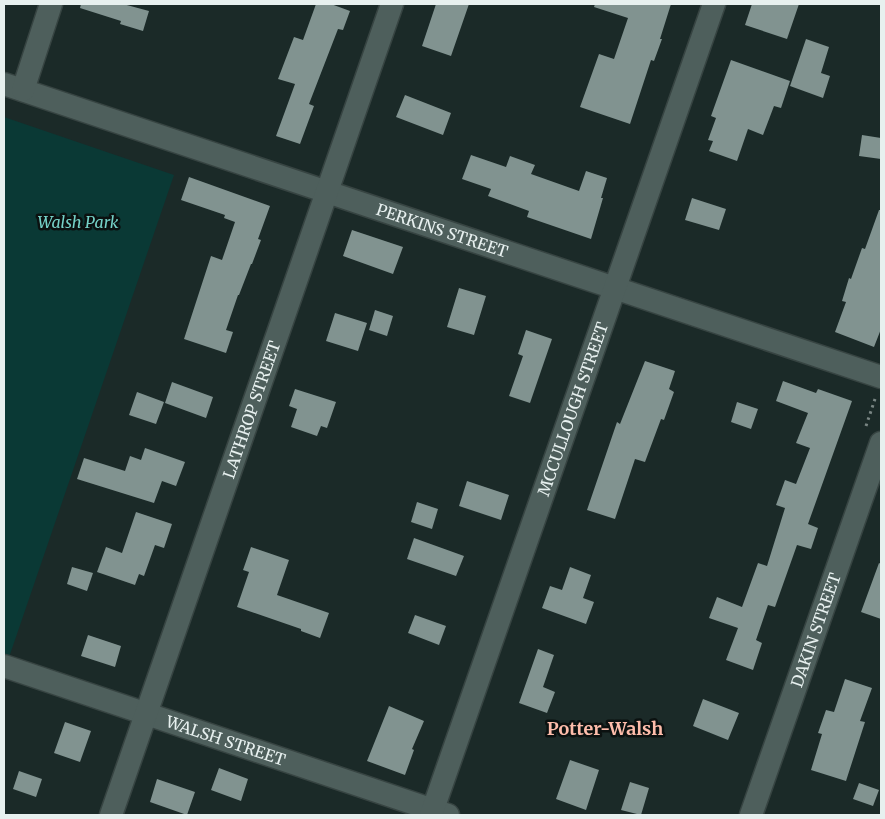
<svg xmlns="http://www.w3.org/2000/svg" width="885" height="819" viewBox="0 0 885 819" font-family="Merriweather,serif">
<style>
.green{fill:#0a3935}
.building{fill:#819390}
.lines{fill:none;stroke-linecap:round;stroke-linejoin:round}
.street-casing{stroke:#374442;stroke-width:25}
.path{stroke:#7a8684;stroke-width:3;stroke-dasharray:2.5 4;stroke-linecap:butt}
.street{stroke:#4e5f5c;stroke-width:22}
.labels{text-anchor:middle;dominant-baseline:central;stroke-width:5;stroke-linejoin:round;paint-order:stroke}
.park-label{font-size:16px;font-style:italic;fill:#75d2c8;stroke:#0b1110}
.street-label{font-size:16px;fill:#e7f0ef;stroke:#0b1110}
.neighbourhood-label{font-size:18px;font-weight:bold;fill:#febdab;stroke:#0b1110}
</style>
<rect width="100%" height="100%" fill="#1b2a28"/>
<!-- green -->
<path class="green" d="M4,117L174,175L4,672Z"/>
<!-- building -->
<path class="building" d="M81,4H123L149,11L143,31L120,24L121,21L80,8Z
M316,4H331L350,11L343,30L338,29L309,104L314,106L300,144L276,136L295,84L278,79L294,37L303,40Z
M436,4H469L451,56L422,46Z
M595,4H671L660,39H662L654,61L651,60L630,124L580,107L599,54L614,59L628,18L594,7Z
M752,4H799L787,39L745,25Z
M806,39L829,47L821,73L830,76L823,98L790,86Z
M731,60L790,81L781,108L774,106L763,135L748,129L737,161L709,151L713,141L708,140L716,118L711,116Z
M405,95L451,113L443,135L396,117Z
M862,135L881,138V159L859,156Z
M471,155L506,167L510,156L535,165L531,174L579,191L586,171L607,178L601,198H603L591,239L527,217L529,211L488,196L491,189L462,179Z
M189,177L270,206L258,239L261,240L252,264H251L239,295H238L226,330L233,332L226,353L184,339L211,256L222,260L235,222L224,218L225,215L181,200Z
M692,198L726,209L719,230L685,220Z
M879,210H881V329L874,347L835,332L846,302L842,301L849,278L851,279L862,248L865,249Z
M352,230L403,247L393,274L343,256Z
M459,288L486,296L474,335L447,327Z
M375,310L393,316L387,336L369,330Z
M335,313L367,323L358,351L326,341Z
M526,330L552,339L530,403L509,396L523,356L518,354Z
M645,361L675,371L669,389L674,392L664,420L661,419L645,462L635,459L615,519L587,510L617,422L620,424Z
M783,381L816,393L818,389L852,401L808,524L818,528L811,549L797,545L775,607L768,605L756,640L762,643L753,670L726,660L738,628L709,618L717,597L742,607L758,563L767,566L785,508L776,505L785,480L796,484L810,448L796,443L808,413L776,401Z
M172,382L213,397L206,418L165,403Z
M295,389L336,402L327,428L321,426L317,436L291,427L297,409L289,406Z
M137,392L164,402L156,424L129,415Z
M737,402L758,409L751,429L731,422Z
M145,448L185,462L176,486L162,481L154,503L77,479L84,458L125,471L130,456L141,460Z
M467,481L509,495L501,520L459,506Z
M417,502L438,509L432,529L411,522Z
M136,512L172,524L164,548L155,545L144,576L139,574L135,585L97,572L106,547L122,553Z
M414,538L464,556L456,576L407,559Z
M251,547L289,560L277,595L329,613L320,638L301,631V629L237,607L249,572L243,570Z
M879,563L881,564V619L861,612Z
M72,567L93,573L87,591L67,584Z
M570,567L591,575L583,598L594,602L586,624L542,608L550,586L562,590Z
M415,615L446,626L439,645L408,633Z
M88,635L121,646L115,667L81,656Z
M538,649L554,655L543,687L555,692L547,713L519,703Z
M845,679L872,688L860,721L865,722L846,781L811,770L822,734L818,733L826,710L834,712Z
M703,699L739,713L728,740L693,726Z
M389,706L424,721L412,749L414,750L405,775L367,761Z
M65,722L91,731L80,762L54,753Z
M570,760L599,770L586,810L556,799Z
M219,768L248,779L241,801L211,790Z
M19,771L42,779L36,797L13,789Z
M157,779L195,792L187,815L150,802Z
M630,782L649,788L641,815L621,810Z
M859,783L879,790L873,806L853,799Z"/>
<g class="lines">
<!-- street casing -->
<g class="street-casing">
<g id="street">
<path id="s1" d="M4,84L881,377"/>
<path d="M23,90L51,4"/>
<path id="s2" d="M4,666L448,815"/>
<path id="s3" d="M111,815L392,4"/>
<path id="s4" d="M431,815L714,4"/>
<path id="s5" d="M751,815L881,443"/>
</g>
</g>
<!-- path -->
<path class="path" d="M866,426L875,399"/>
<!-- street -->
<use href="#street" class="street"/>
</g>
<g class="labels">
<!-- park labels -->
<g class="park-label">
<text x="78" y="222">Walsh Park</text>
</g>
<!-- street labels -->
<g class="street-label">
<text stroke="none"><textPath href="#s1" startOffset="462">PERKINS STREET</textPath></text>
<text stroke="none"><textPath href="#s3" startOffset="429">LATHROP STREET</textPath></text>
<text stroke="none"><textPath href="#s4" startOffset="430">MCCULLOUGH STREET</textPath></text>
<text stroke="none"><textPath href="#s5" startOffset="196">DAKIN STREET</textPath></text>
<text stroke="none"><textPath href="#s2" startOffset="234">WALSH STREET</textPath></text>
</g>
<!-- neighbourhood labels -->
<g class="neighbourhood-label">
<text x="605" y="728">Potter-Walsh</text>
</g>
</g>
<!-- border -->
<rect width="885" height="819" fill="none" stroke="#e7f0ef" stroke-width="10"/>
</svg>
